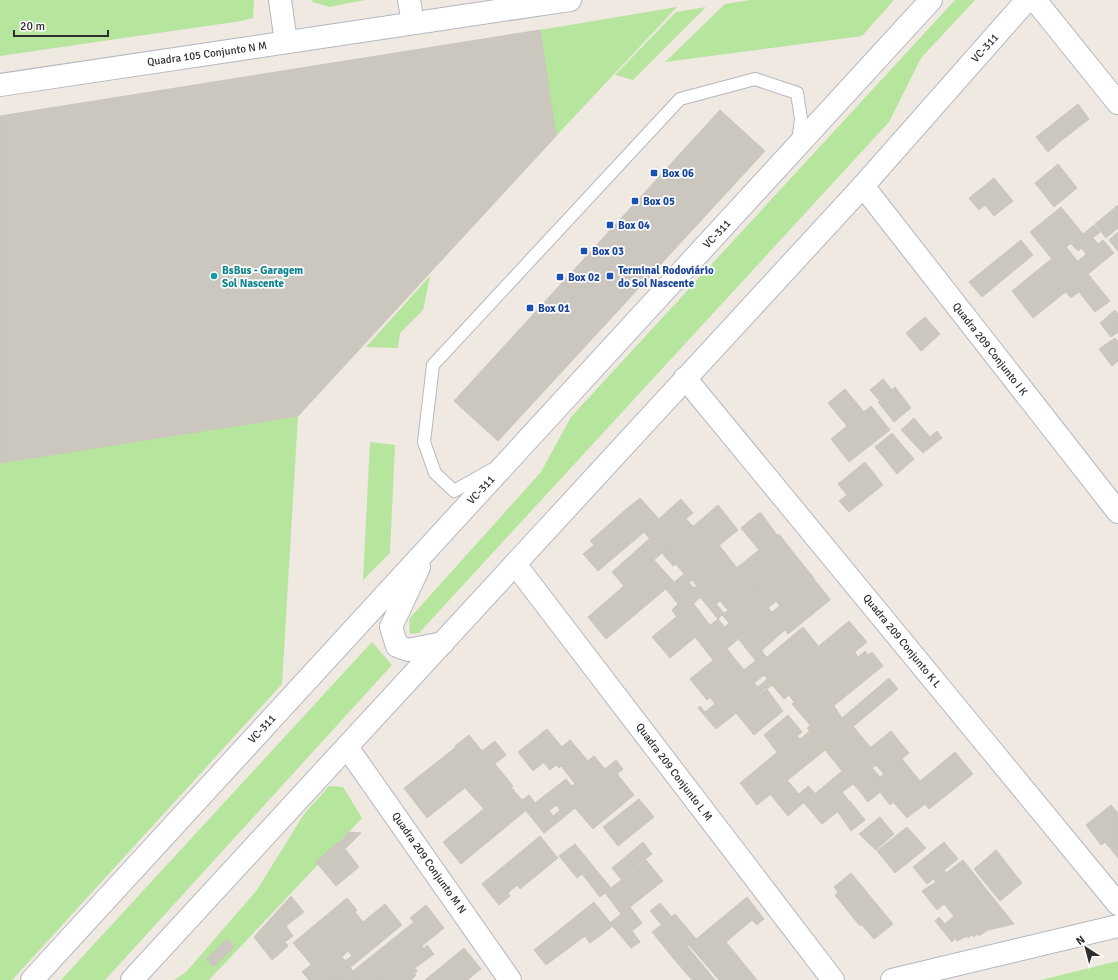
<svg xmlns="http://www.w3.org/2000/svg" width="1118" height="980" viewBox="0 0 1118 980" font-family="Signika,sans-serif">
<style>
.green{fill:#b6e59e}
.building{fill:#cbc7bf;stroke:#cbc5ba;fill-rule:evenodd}
.lines{fill:none;stroke-linecap:round;stroke-linejoin:round}
.service-casing{stroke:#b4b7c1;stroke-width:14}
.minor-casing{stroke:#b4b7c1;stroke-width:24}
.secondary-casing{stroke:#b4b7c1;stroke-width:24}
.service{stroke:#fff;stroke-width:12}
.minor{stroke:#fff;stroke-width:22}
.secondary{stroke:#fff;stroke-width:22}
.transit-dot{fill:#1a4fb4;stroke:#fff;stroke-width:1.5}
.culture-dot{fill:#0f9aa8;stroke:#fff;stroke-width:1.5}
.labels{text-anchor:middle;dominant-baseline:central;stroke-width:3.5;stroke-linejoin:round;paint-order:stroke}
.street-label{font-size:11px;fill:#2e2e2e;stroke:#fff}
.transit-label{font-size:11px;font-weight:bold;fill:#164399;stroke:#fff;text-anchor:start}
.culture-label{font-size:11px;font-weight:bold;fill:#0d838f;stroke:#fff;text-anchor:start}
</style>
<rect width="100%" height="100%" fill="#efe9e1"/>
<!-- green -->
<path class="green" d="M0,0H254L253,18L241,21L0,56Z
M312,0H365L329,7L313,2Z
M750,0H894L862,36L665,62L725,4Z
M955,0H975L921,58L889,122L419,633L410,634L409,619L541,472L571,417Z
M677,7L556,136L540,30Z
M706,7L633,80L615,75L673,15L676,12Z
M430,276L423,310L400,333L398,348L366,347Z
M298,416L282,684L12,980H0V463Z
M370,442L395,445L390,553L363,580Z
M372,642L392,665L105,980H61Z
M329,786L343,787L362,818L209,980H174L186,972L257,890L304,814Z
M1118,961V980H1041Z"/>
<!-- building -->
<path class="building" d="M540,30L556,136L298,416L0,463V116Z
M1078,104L1089,119L1057,144L1050,136L1055,132L1050,126Z
M720,110L765,151L498,441L454,401Z
M1050,126L1055,132L1050,136L1057,144L1048,152L1036,137Z
M1058,164L1077,188L1054,207L1035,183Z
M994,178L1013,201L994,216L985,205L979,210L969,198Z
M1118,205V228L1106,238L1095,224Z
M1061,207L1083,234L1066,247L1045,220Z
M1045,220L1066,247L1052,259L1030,232Z
M1094,225L1100,232L1078,251L1071,244Z
M1118,232V251L1109,240Z
M1093,238L1098,244L1086,254L1081,248Z
M1021,240L1033,255L982,297L969,282Z
M1103,240L1114,253L1088,274L1078,261Z
M1066,247L1088,274L1033,318L1012,291Z
M1088,274L1110,301L1095,312L1079,292L1071,298L1066,292Z
M1115,310L1118,314V332L1111,337L1100,323Z
M925,317L940,334L921,351L906,333Z
M1115,338L1118,341V361L1112,366L1099,349Z
M883,379L892,390L879,400L870,390Z
M895,387L911,408L894,422L878,402Z
M845,389L864,412L847,426L828,403Z
M871,406L890,430L849,462L831,439Z
M914,418L930,437L937,431L942,438L923,453L901,430Z
M892,433L914,459L897,474L875,447Z
M865,462L883,485L849,512L839,501L847,495L838,484Z
M640,498L659,519L643,533L624,511Z
M681,499L693,513L686,519L693,526L662,553L644,532Z
M718,505L738,530L684,574L676,564L673,566L662,553Z
M624,511L643,533L598,571L583,554L594,545L590,541Z
M759,513H761L777,535L759,550L741,528Z
M779,534L796,556L728,610L720,601L716,604L724,613L718,619L700,597Z
M649,539L662,553L624,586L612,572Z
M719,545L737,568L701,597L693,588L697,586L692,580L689,582L683,575Z
M796,556L814,578L780,606L776,601L768,608L772,612L736,641L725,627L729,623L722,615Z
M654,560L674,582L606,639L588,617Z
M683,575L701,597L677,617L672,610L678,604L666,589Z
M813,578L830,599V600L788,634L785,630L762,650L764,654L756,661L739,640Z
M693,603L710,625L670,658L652,637Z
M718,619L736,641L713,660L695,637Z
M849,621L867,642L794,702L789,695L784,699L772,685Z
M803,627L819,647L772,685L754,662L764,654L767,657Z
M727,649L744,670L707,700L690,679Z
M865,651L868,655L872,652L883,666L810,725L792,704L855,652L858,657Z
M754,662L764,675L754,683L758,687L767,679L772,685L716,729L698,708L700,706L705,712L715,704L710,697Z
M889,678L898,689L825,750L807,728L834,706L842,718Z
M766,688L783,711L754,735L736,713Z
M788,715L802,732L777,752L764,735Z
M853,726L871,748L842,771L825,750Z
M547,729L562,747L533,771L518,752Z
M810,731L825,750L757,805L740,783L797,736L800,739Z
M891,731L909,753L884,774L876,765L872,768L880,777L861,793L842,771Z
M469,735L482,751L495,741L506,755L427,818L404,788L456,747L455,746Z
M570,740L588,761L569,776L561,766L559,768L556,765L550,770L543,762Z
M955,752L973,774L929,809L925,804L907,818L894,803Z
M594,756L605,769L616,760L623,769L558,822L553,816L560,810L556,805L549,811L540,799L566,779L572,786L575,784L569,776Z
M902,759L920,781L890,805L880,792L868,802L861,793Z
M495,764L513,786L484,809L465,788Z
M842,771L853,784L842,792L850,802L822,824L804,803Z
M617,774L634,795L593,829L575,808Z
M787,780L799,794L808,786L815,793L788,816L770,794Z
M511,787L522,800L529,795L535,803L461,864L443,842Z
M540,799L558,822L544,833L526,811Z
M639,799L654,817L618,846L603,827Z
M850,801L865,820L851,831L838,812Z
M1111,805L1118,813V858L1105,842L1101,845L1086,825Z
M880,817L894,834L876,850L859,834Z
M907,827L926,848L895,873L877,851Z
M349,832L361,833L345,849L359,867L336,886L316,862L338,842L339,843Z
M540,836L558,858L520,889L517,885L508,893L510,896L499,905L482,884Z
M643,842L652,854L621,879L612,868Z
M944,842L958,859L927,884L913,867Z
M575,844L611,888L600,897L582,874L577,878L559,856Z
M996,850L1022,883L1000,901L974,869Z
M646,860L663,881L621,914L605,893Z
M963,860L1014,924L988,930L979,936L977,934L974,937L972,935L968,938L967,936L957,941L955,938L952,942L935,921L939,917L945,924L954,916L944,904L937,910L922,891L936,882L933,878L944,870L946,873Z
M851,873L893,924L874,939L861,924L860,926L835,895L838,892L834,887Z
M291,896L304,912L286,926L293,936L285,942L288,946L272,960L254,937Z
M747,897L764,919L757,925L752,920L726,942L712,926Z
M347,898L357,910L355,912L363,922L311,964L293,943Z
M594,902L613,926L590,943L585,936L546,965L534,950Z
M660,903L671,916L661,924L650,911Z
M385,904L402,925L335,980H309L302,972ZM348,951L352,956L345,961L342,957Z
M426,905L444,928L380,980H360L353,971L414,922L410,918Z
M630,907L642,923L632,931L640,942L631,948L610,923Z
M675,914L696,939L673,958L652,932Z
M712,926L726,942L757,980H719L689,945Z
M227,939L234,947L213,967L206,959Z
M427,945L434,954L415,968L417,971L414,974L416,975L411,980H380L422,946L424,949Z
M687,946L715,980H692L673,958Z
M464,948L481,969L471,977L468,980H425Z
M350,967L360,980H335Z"/>
<g class="lines">
<!-- service casing -->
<g class="service-casing">
<path id="service" d="M493,469L454,491L435,473L424,442L433,365L680,99L755,79L797,93L801,119L798,142"/>
</g>
<!-- minor casing -->
<g class="minor-casing">
<path id="minor" d="M280,0L286,42
M409,0L413,23
M1035,0L1118,103
M0,85L570,0
M863,186L1118,512
M685,378L1118,904
M515,564L833,980
M347,747L510,980
M892,980L1118,926"/>
</g>
<!-- secondary casing -->
<g class="secondary-casing">
<path id="secondary" d="M419,567L391,627L397,646L408,650L443,643
M32,980L931,0
M132,980L863,186L1027,0"/>
</g>
<!-- service -->
<use href="#service" class="service"/>
<!-- minor -->
<use href="#minor" class="minor"/>
<!-- secondary -->
<use href="#secondary" class="secondary"/>
</g>
<!-- markers -->
<g class="transit-dot">
<rect x="650" y="169" width="8" height="8" rx="2"/>
<rect x="631" y="197" width="8" height="8" rx="2"/>
<rect x="606" y="221" width="8" height="8" rx="2"/>
<rect x="580" y="247" width="8" height="8" rx="2"/>
<rect x="606" y="272" width="8" height="8" rx="2"/>
<rect x="556" y="273" width="8" height="8" rx="2"/>
<rect x="526" y="304" width="8" height="8" rx="2"/>
</g>
<circle class="culture-dot" cx="214" cy="276" r="4"/>
<g class="labels">
<!-- street labels -->
<g class="street-label">
<text transform="translate(985 48) rotate(-48)">VC-311</text>
<text transform="translate(207 54) rotate(-8)">Quadra 105 Conjunto N M</text>
<text transform="translate(717 234) rotate(-47)">VC-311</text>
<text transform="translate(990 349) rotate(52)">Quadra 209 Conjunto I K</text>
<text transform="translate(481 490) rotate(-47)">VC-311</text>
<text transform="translate(902 641) rotate(51)">Quadra 209 Conjunto K L</text>
<text transform="translate(262 729) rotate(-47)">VC-311</text>
<text transform="translate(674 772) rotate(53)">Quadra 209 Conjunto L M</text>
<text transform="translate(429 863) rotate(55)">Quadra 209 Conjunto M N</text>
</g>
<!-- transit labels -->
<g class="transit-label">
<text x="662" y="173">Box 06</text>
<text x="643" y="201">Box 05</text>
<text x="618" y="225">Box 04</text>
<text x="592" y="251">Box 03</text>
<text x="618" y="270">Terminal Rodoviário<tspan x="618" dy="13">do Sol Nascente</tspan></text>
<text x="568" y="277">Box 02</text>
<text x="538" y="308">Box 01</text>
</g>
<!-- culture labels -->
<g class="culture-label">
<text x="222" y="270">BsBus - Garagem<tspan x="222" dy="13">Sol Nascente</tspan></text>
</g>
</g>
<!-- north arrow -->
<g transform="translate(1086 948) rotate(324)" stroke="#ffffff" stroke-width="3" paint-order="stroke">
<path d="M0-3L7 15L0 10L-7 15Z" fill="#2e2e2e"/>
<text y="-6" font-size="11" font-weight="bold" text-anchor="middle" fill="#2e2e2e">N</text>
</g>
<!-- scale -->
<path d="M14 30v6h94v-6" fill="none" stroke="#2e2e2e" stroke-width="2"/>
<text x="20" y="30" font-size="12" fill="#2e2e2e" stroke="#ffffff" stroke-width="3" paint-order="stroke">20 m</text>
</svg>
